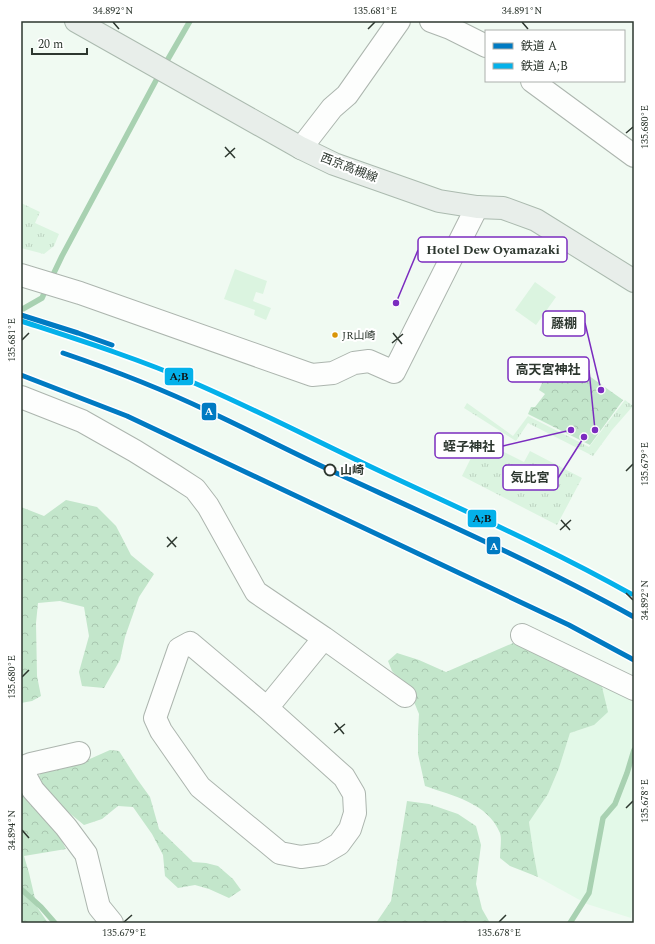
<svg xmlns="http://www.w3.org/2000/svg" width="655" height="944" viewBox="0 0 655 944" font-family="Spectral,'Noto Sans JP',serif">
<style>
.built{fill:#e3f9e8}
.grass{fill:url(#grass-tufts)}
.forest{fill:url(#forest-crowns)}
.green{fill:#dbf4e0}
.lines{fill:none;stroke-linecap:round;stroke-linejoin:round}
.stream{stroke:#a8d1b1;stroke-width:5.5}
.street-casing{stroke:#acb5ae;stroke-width:24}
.primary-casing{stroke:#abbaaf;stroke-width:24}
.street{stroke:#fdfefd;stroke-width:22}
.primary{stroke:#e8eeea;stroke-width:22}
.rail-1-casing{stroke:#fff;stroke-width:8}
.rail-2-casing{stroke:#fff;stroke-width:8}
.rail-1{stroke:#007ac2;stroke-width:5}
.rail-2{stroke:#04b1ea;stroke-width:5}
.ticks{fill:none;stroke:#2d372f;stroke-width:1.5}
.bus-dot{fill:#d99507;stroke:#fff;stroke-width:1.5}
.stop-dot{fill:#fff;stroke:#2d372f;stroke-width:2}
.labels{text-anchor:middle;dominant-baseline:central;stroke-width:4;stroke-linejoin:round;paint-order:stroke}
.bus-label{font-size:11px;fill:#2d372f;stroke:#fff;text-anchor:start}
.street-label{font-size:12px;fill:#2d372f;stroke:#fff}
.stop-label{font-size:12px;font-weight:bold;fill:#2d372f;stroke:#fff;text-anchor:start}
.leader{fill:none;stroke:#7b2cbf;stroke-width:1.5}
.callout-dot{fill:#7b2cbf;stroke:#fff;stroke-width:1.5}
.callout{fill:#fff;stroke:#7b2cbf;stroke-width:1.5}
.callout-label{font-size:13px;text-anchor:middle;font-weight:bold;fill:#2d372f}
.line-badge{stroke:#fff;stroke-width:1.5}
.badge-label{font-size:11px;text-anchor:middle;font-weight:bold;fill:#fff}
.pale-badge-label{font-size:11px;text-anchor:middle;font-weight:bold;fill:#111}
.neatline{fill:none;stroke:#2d372f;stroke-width:1.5}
.ticks-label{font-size:10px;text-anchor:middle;fill:#2d372f}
</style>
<defs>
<pattern id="grass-tufts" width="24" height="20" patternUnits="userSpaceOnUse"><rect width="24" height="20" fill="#dbf4e0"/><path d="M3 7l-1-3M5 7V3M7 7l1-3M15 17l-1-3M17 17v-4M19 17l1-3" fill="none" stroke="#bcd2c0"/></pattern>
<pattern id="forest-crowns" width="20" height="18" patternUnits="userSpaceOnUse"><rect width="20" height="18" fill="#c3e6cb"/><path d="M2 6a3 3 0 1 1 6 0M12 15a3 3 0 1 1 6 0" fill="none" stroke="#a8c6af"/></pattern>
</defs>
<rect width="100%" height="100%" fill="#f0faf2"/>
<!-- built -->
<path class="built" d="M601,683L634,702V891L631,918L587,904L538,877L533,850L529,822L548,794L559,768L570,733L594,725Z"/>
<!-- grass -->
<path class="grass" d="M21,203L40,212L35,223L59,234L54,246L44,254L21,248Z
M625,400L633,406L612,430L593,456L528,423L516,441L464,408L467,403L513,436L528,416L589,447Z
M480,440L524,462L530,451L582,478L557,525L462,476Z"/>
<!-- forest -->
<path class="forest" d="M564,358L623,400L590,445L528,414L531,407H535L545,394L539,390L542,383L559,365Z
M66,500L97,507L116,526L131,555L154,574L139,597L125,637L120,660L104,688L82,686L79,672L89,636L84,607L60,601L38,603L36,623L37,676L41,696L32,701L21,703V507L44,516Z
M520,640L601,683L608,712L594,725L570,733L559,768L548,794L529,822L533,850L538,877L510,866L500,858C500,851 502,838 500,833C488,803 453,796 425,786L418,754V732L419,714L409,690L392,671L388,661L397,653L419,660L446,672Z
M110,750L119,751L137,779L150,797L159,829L193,862L206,863L218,866L233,879L241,890L229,898L209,889L195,885L178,888L165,876L163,855L152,834L133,807L118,806L102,819L84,825L62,807L38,779L41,771L83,762Z
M21,788L57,831L66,849L24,856L29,873L37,907L48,923H21Z
M407,801L429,804L458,814L476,826L481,845L476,884L482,909L490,923H376L391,901Z"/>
<!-- green -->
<path class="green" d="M235,269L267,281L263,294L256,292L253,301L271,308L266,320L254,315L255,310L224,299Z
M535,282L556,297L536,325L515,310Z"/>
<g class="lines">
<!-- stream -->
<path class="stream" d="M164,66L190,21
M51,279L62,256L160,73
M21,310L42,298L47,287
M21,889L41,907L55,923
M570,923L589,893L603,818L615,804L627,773L634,750"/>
<!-- street casing -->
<g class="street-casing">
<path id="street" d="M431,21L450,28L486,46
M532,81L634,156
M301,148L332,108L347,95L399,21
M21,275L80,293L312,375L333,373L354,363L369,361L394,372L477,207
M21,397L82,421L135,451L175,476L195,489L208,506L256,592L324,638L405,696
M522,635L634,689
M190,643L267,708L344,777L354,794L355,813L350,829L339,844L322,854L301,857L280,853L200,787L161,731L155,718L179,649Z
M267,708L324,638
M21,768L33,790L66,827L86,854L99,907L112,923
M21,768L31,764L79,753"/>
</g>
<!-- primary casing -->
<g class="primary-casing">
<path id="primary" d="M76,21L301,148L334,164L439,201L477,207L503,208L536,220L634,281"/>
</g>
<!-- street -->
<use href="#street" class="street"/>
<!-- primary -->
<use href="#primary" class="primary"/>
<!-- rail-1 casing -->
<g class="rail-1-casing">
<path id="rail-1" d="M21,315L78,333L112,345
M63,353C113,370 162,389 210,412C251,431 291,452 332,471C434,518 536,563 634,617
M21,375L127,416L569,625L634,660"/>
</g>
<!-- rail-2 casing -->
<g class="rail-2-casing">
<path id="rail-2" d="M21,321C79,340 136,358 192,382C257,410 320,443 384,473C467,512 551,549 631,594"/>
</g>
<!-- rail-1 -->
<use href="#rail-1" class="rail-1"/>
<!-- rail-2 -->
<use href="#rail-2" class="rail-2"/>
</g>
<!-- ticks -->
<path class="ticks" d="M113,22L119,29M522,22L528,29M368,29L375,22M626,133L633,127M225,147L235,158M225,157L235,148M393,333L402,344M22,340L29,333M392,343L403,334M626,471L633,464M561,520L570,530M560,530L571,520M167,537L176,547M167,547L177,537M626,593L633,600M22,677L29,670M335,723L344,734M334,733L345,724M626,808L633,801M22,830L29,838M124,922L132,915M499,922L506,915"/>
<!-- markers -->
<circle class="bus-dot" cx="335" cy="335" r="3.5"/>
<circle class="stop-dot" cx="330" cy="470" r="5.5"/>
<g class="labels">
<!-- bus labels -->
<g class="bus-label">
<text x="342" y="335">JR山崎</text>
</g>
<!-- street labels -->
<g class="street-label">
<text transform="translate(349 168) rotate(21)">西京高槻線</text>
</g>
<!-- stop labels -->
<g class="stop-label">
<text x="340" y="470">山崎</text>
</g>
</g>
<!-- callouts -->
<path class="leader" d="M396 303L418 250M601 390L585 323M595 430L589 370M571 430L503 446M584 437L558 478"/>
<g class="callout-dot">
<circle cx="396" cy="303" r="4"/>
<circle cx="601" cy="390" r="4"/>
<circle cx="595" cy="430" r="4"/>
<circle cx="571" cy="430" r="4"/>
<circle cx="584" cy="437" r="4"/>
</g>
<g class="callout">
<rect x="418" y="237" width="149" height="25" rx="4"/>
<rect x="543" y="311" width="42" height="25" rx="4"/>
<rect x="508" y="357" width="81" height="25" rx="4"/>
<rect x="435" y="433" width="68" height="25" rx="4"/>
<rect x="503" y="465" width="55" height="25" rx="4"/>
</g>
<g class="callout-label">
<text x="493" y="254">Hotel Dew Oyamazaki</text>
<text x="564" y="328">藤棚</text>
<text x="548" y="374">高天宮神社</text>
<text x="469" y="451">蛭子神社</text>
<text x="530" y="482">気比宮</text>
</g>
<g class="line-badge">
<rect x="164" y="367" width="30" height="19" rx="4" fill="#04b1ea"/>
<rect x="201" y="402" width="16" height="19" rx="4" fill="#007ac2"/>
<rect x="467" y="509" width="30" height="19" rx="4" fill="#04b1ea"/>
<rect x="486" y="536" width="15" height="19" rx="4" fill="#007ac2"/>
</g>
<g class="badge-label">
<text x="209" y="415">A</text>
<text x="494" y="550">A</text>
</g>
<g class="pale-badge-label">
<text x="179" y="380">A;B</text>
<text x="482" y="522">A;B</text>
</g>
<!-- border -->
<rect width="655" height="944" fill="none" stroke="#ffffff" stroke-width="44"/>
<!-- legend -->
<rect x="485" y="30" width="140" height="52" fill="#ffffff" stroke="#abafac"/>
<rect x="493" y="43" width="20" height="6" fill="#007ac2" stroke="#abafac"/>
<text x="521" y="50" font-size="12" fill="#2d372f">鉄道 A</text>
<rect x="493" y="63" width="20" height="6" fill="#04b1ea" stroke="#abafac"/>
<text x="521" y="70" font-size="12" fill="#2d372f">鉄道 A;B</text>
<!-- scale -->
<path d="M32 48v6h55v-6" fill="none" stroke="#2d372f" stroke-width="2"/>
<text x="38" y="48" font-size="12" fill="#2d372f" stroke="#ffffff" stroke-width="3" paint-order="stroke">20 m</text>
<rect x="22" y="22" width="611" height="900" class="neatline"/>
<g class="ticks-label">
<text x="113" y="14">34.892°N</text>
<text x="375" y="14">135.681°E</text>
<text x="522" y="14">34.891°N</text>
<text transform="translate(644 127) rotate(-90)" y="4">135.680°E</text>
<text transform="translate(11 340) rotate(-90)" y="4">135.681°E</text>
<text transform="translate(644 464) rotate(-90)" y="4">135.679°E</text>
<text transform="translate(644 600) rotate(-90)" y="4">34.892°N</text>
<text transform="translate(11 677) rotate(-90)" y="4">135.680°E</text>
<text transform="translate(644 801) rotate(-90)" y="4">135.678°E</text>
<text transform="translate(11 830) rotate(-90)" y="4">34.894°N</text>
<text x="124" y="936">135.679°E</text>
<text x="499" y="936">135.678°E</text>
</g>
</svg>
